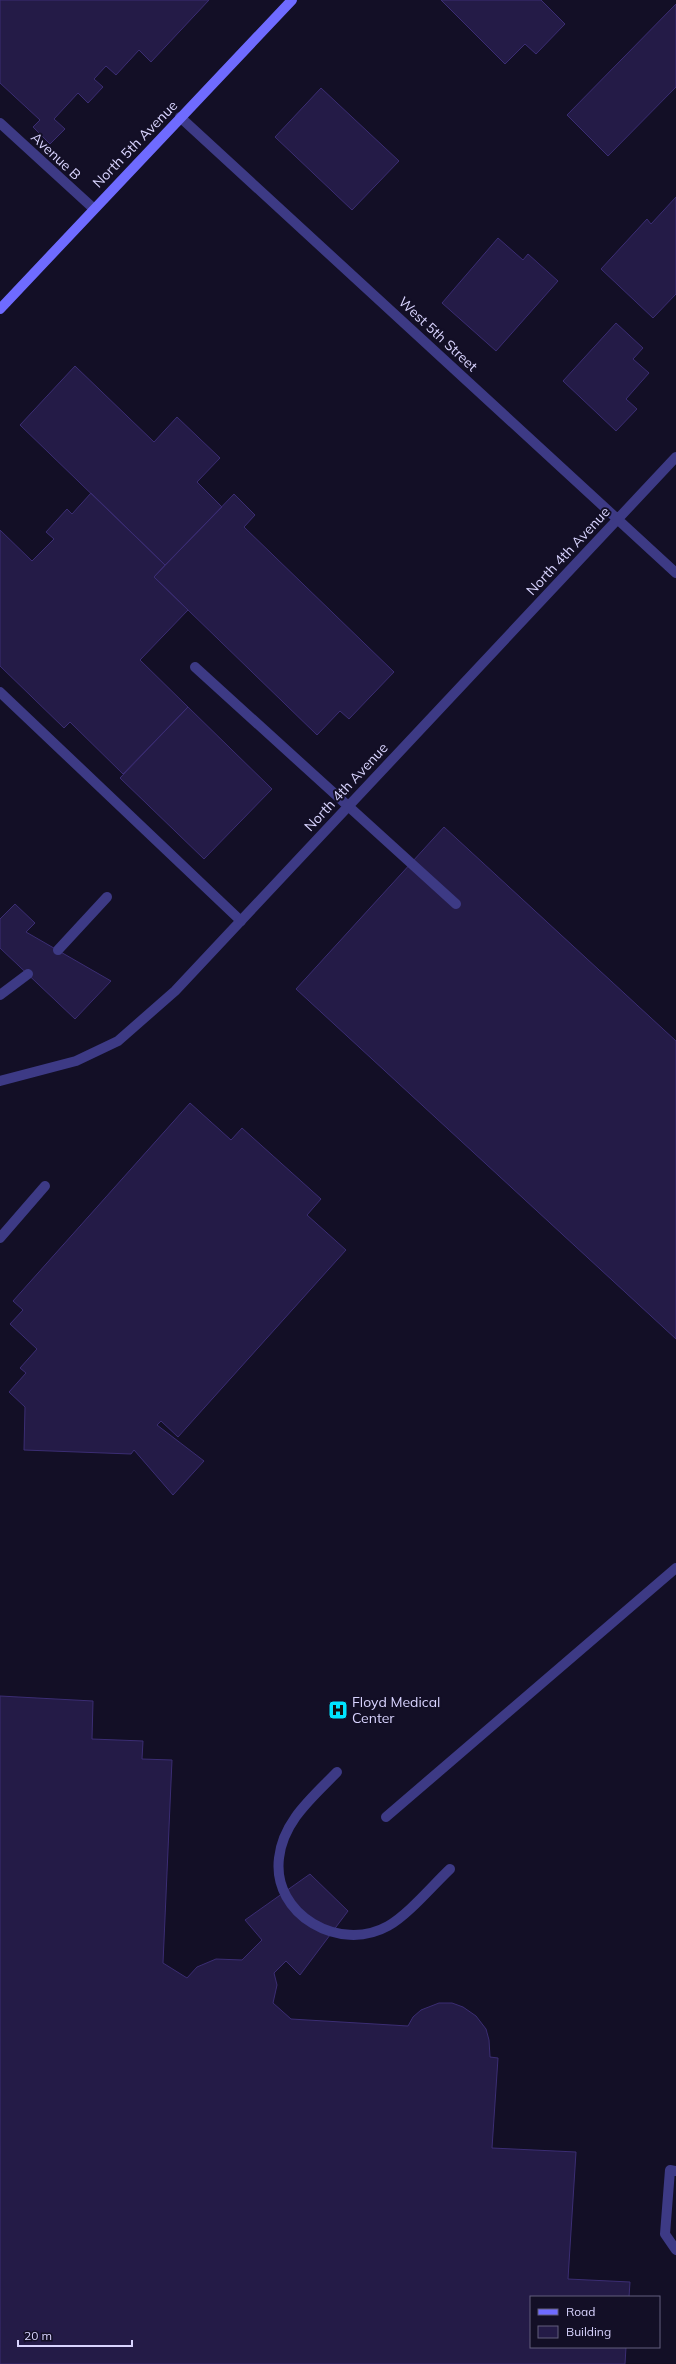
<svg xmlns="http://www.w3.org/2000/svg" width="676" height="2364" viewBox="0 0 676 2364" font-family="Mulish,sans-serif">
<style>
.building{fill:#241b47;stroke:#3b2d73}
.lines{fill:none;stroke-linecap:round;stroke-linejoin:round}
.lane{stroke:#3d3a85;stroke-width:10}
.street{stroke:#3d3a85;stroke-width:10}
.secondary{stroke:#6f6bff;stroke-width:10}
.labels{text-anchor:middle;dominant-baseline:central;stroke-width:4;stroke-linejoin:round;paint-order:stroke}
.street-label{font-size:14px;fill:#d9d4ff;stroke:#130f26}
.poi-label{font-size:14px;fill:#d9d4ff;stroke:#130f26;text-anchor:start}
</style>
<rect width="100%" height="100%" fill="#130f26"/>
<!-- building -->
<path class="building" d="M0,0H209L151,62L139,50L116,75L106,66L94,79L103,87L88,103L78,93L54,119L65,129L50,144L33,127L40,120L0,83Z
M441,0H541L565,24L536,54L525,44L505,64Z
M676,4V87L608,156L567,115Z
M321,88L399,161L352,210L275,137Z
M676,197V294L653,318L601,269L647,219L651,224Z
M498,238L523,260L528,254L558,281L496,351L442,303Z
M616,323L643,348L633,359L649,373L626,399L637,409L616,431L563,381Z
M75,366L154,442L177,417L220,458L197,482L222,507L165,565L20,425Z
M91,493L165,565L154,577L188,610L140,660L188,707L123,774L70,722L64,728L0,666V530L32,561L54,539L46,532L67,509L72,514Z
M234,494L255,515L244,527L394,672L349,719L340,711L317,735L154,577Z
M188,707L272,789L204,859L120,778Z
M444,827L676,1041V1339L296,989Z
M15,904L35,923L26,932L111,981L75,1019L0,948V919Z
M190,1103L231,1140L242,1128L321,1199L307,1215L346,1250L178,1437L161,1421L157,1425L204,1461L173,1495L134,1450L131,1454L24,1450L25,1407L9,1392L26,1373L20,1368L37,1349L10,1324L23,1310L13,1301Z
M0,1696L93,1701L92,1739L143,1741L142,1759L172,1760L163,1963L187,1978L197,1967L216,1959L242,1960L262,1940L245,1920L310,1874L348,1911L300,1975L286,1961L274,1973L277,1985L273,2003L291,2019L408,2026L413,2017L421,2010L439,2003H452L463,2007L476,2016L486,2029L489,2040L490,2057L498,2058L492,2148L576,2152L568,2279L630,2282L629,2297H531V2347H626L625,2364H0Z"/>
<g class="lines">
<!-- lane -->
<path class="lane" d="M195,667L456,904
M0,692L241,921
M58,950L107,897
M0,995L28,974
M0,1238L45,1186
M337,1772C313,1797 283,1821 279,1858C272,1915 340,1953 388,1926C408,1915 433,1885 450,1869
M386,1817L676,1568
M676,2171L670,2170L665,2234L676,2250"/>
<!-- street -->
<path class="street" d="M180,117L676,573
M0,123L93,208
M0,1081L76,1061L118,1041L175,991L676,457"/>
<!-- secondary -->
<path class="secondary" d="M0,309L292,0"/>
</g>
<!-- icons -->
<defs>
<g id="hospital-square" transform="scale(1)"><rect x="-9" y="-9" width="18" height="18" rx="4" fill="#00e5ff" stroke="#130f26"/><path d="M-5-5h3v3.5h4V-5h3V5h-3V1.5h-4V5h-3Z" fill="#111"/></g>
</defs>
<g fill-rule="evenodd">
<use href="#hospital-square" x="338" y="1710"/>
</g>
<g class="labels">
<!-- street labels -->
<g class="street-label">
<text transform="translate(135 144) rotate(-46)">North 5th Avenue</text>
<text transform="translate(56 156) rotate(43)">Avenue B</text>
<text transform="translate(438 334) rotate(43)">West 5th Street</text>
<text transform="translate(568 551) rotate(-47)">North 4th Avenue</text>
<text transform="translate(346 787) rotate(-47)">North 4th Avenue</text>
</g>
<!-- poi labels -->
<g class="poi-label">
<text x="352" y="1702">Floyd Medical<tspan x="352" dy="16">Center</tspan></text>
</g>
</g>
<!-- legend -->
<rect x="530" y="2296" width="130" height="52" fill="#130f26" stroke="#625e7d"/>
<rect x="538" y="2309" width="20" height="6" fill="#6f6bff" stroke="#625e7d"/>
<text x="566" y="2316" font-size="12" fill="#d9d4ff">Road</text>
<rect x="538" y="2326" width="20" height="12" fill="#241b47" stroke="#625e7d"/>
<text x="566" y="2336" font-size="12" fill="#d9d4ff">Building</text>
<!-- scale -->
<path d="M18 2340v6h114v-6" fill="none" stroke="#d9d4ff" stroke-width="2"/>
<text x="24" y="2340" font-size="12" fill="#d9d4ff" stroke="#130f26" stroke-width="3" paint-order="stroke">20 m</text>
</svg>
